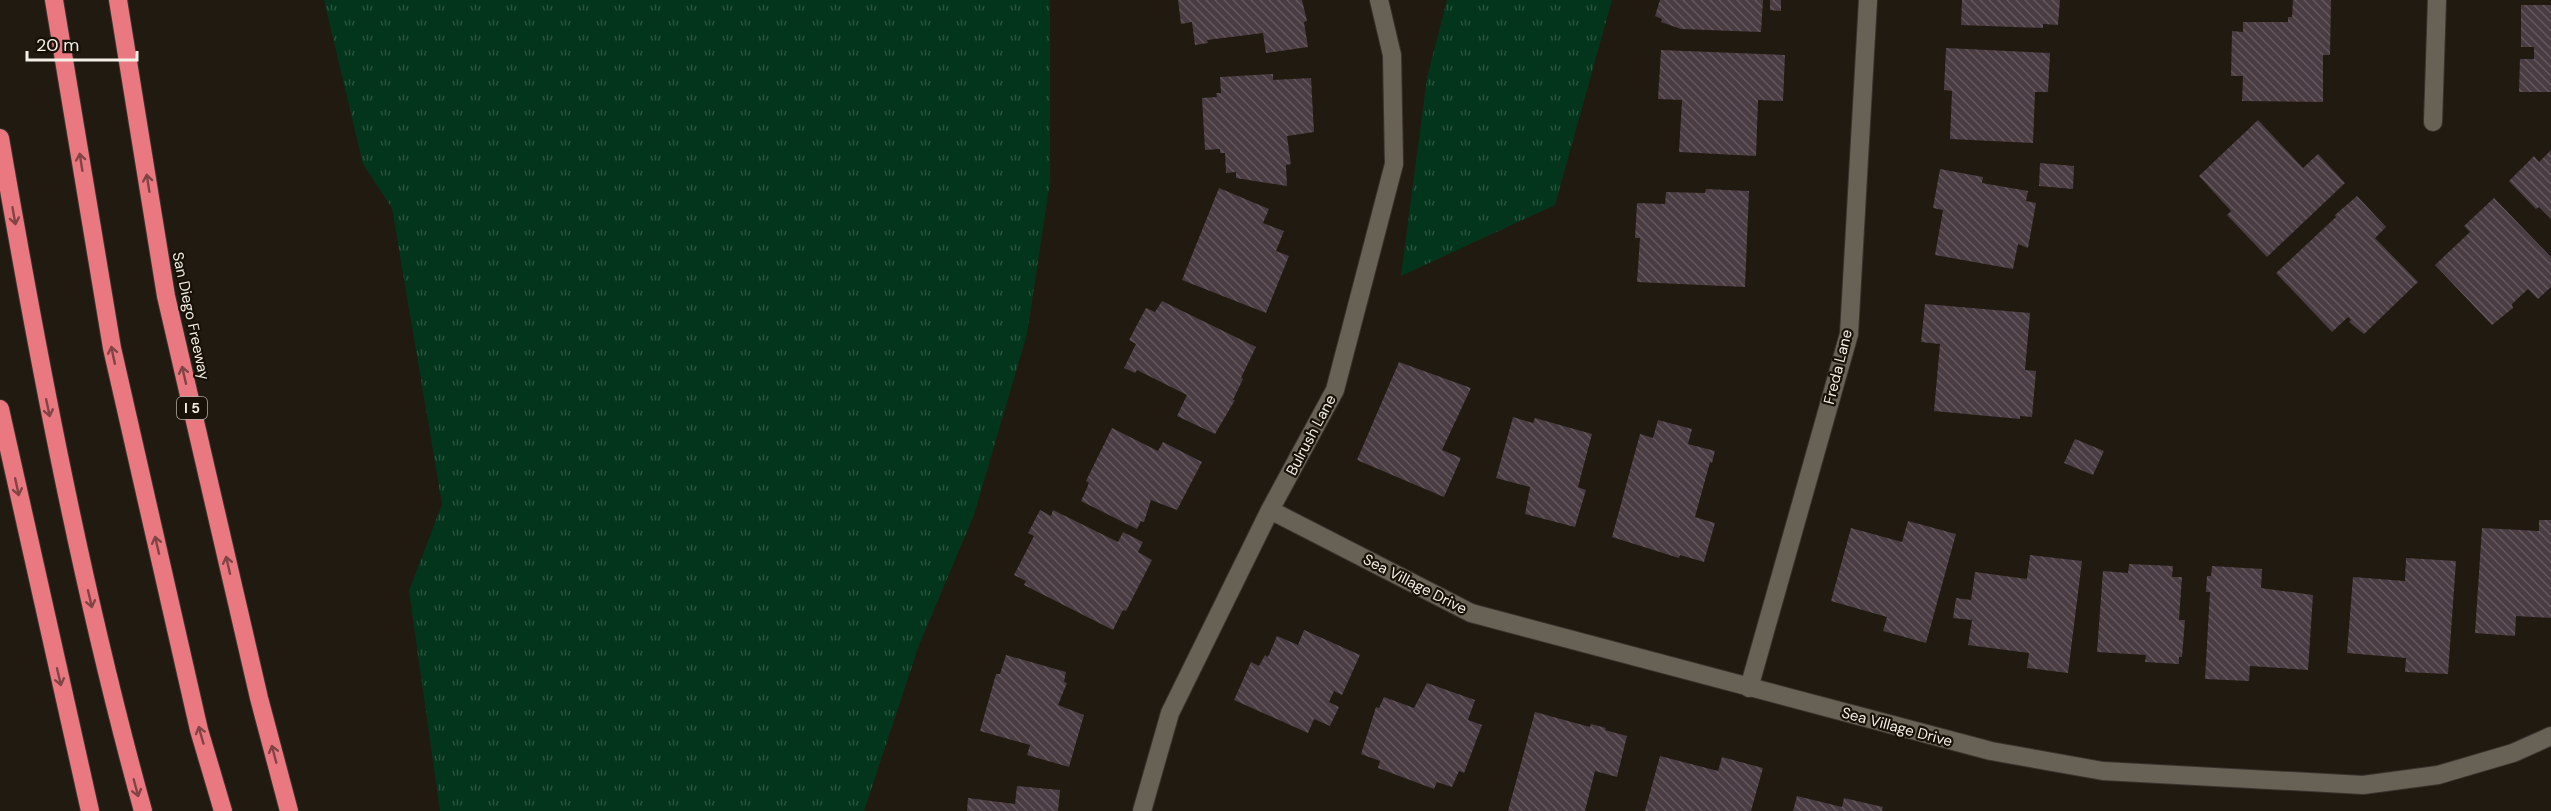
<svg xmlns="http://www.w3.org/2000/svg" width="2551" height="811" viewBox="0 0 2551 811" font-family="'DM Sans',sans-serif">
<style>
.grass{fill:url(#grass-tufts)}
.building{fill:url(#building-back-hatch)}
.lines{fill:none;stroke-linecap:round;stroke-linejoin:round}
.minor-casing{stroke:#39342f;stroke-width:20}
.highway-casing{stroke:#39342f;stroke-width:20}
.minor{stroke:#686155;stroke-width:18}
.highway{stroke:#ea7880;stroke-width:18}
.oneway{stroke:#804444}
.labels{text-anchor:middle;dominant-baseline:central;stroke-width:4.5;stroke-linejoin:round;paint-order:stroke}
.shield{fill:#171107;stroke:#b1aca4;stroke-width:1.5}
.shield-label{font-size:14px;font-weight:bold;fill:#f3efe7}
.street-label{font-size:15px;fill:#f3efe7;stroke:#171107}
</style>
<defs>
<pattern id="grass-tufts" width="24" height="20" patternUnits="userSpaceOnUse" patternTransform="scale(1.5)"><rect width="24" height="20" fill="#03351c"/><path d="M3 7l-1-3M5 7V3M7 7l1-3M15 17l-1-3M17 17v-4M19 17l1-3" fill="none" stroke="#28533d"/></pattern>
<pattern id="building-back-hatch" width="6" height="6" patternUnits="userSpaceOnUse" patternTransform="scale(1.5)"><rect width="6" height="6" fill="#493c42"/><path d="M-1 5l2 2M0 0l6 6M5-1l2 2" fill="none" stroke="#64585d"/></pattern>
</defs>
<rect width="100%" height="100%" fill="#201a10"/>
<!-- grass -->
<path class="grass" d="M324,0H1050V182L1027,334L974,515L919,645L864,811H440L409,591L442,504L392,208L363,164Z
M1447,0H1612L1555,205L1401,276L1427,78Z"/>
<!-- building -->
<path class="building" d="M1178,0H1302L1307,21L1304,22L1308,47L1266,53L1263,33L1207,40L1208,43L1195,45L1192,22L1181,24Z
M1660,0H1763L1761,32L1681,29L1661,22L1662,19L1655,16Z
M1770,0H1781V11L1770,10Z
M1962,0H2060L2058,25L2043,24V28L1961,25Z
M2293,0H2331L2330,55H2323V102L2242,101L2243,76H2231L2232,31L2243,32V22H2288V17H2292Z
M2521,5H2551V92H2519L2520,59H2534V47H2521Z
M1946,48L2050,53L2048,92H2035L2033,143L1950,139L1952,91L1944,90Z
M1661,50L1785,55L1783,101L1758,100L1756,156L1679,152L1682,100L1658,99Z
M1273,74V80L1311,78L1314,132L1287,136L1291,164L1286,165L1287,186L1236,178V172L1226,173L1225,153H1220V149L1205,150L1202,98L1217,97L1216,93H1221L1220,77Z
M2258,120L2303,168L2318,154L2345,183L2267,257L2227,215L2231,211L2199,176Z
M2551,150V219L2539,207L2536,209L2509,181L2534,156L2539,162Z
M2040,163L2074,166L2073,189L2039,186Z
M1940,169L1983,177L1982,183L2028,191L2026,201L2036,203L2028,248L2018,244L2013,269L1935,255L1943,210L1933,208Z
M1219,188L1269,209L1263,223L1284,231L1276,251L1289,256L1266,313L1182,280Z
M1706,189L1749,191L1745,287L1637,282L1640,238H1635L1637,203L1665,204L1666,192L1705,193Z
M2357,196L2386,227L2375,238L2418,282L2364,334L2349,322L2351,320L2348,317L2332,332L2276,273L2336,217L2335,215Z
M2494,198L2551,257V287L2538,299L2528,289L2512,304L2513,308L2492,325L2435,265L2470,232L2464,226Z
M1162,301L1256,347L1241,378L1243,379L1233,400H1235L1215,434L1177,416L1187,395L1137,370L1135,373L1124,368L1136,344L1129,340L1146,308L1155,312Z
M1925,304L2030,313L2025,370L2036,371L2032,417L2020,416V419L1934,411L1940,344L1921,342Z
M1399,362L1471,388L1442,450L1461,458L1444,497L1357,460Z
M1513,417L1533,423L1535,418L1592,434L1578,487L1586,490L1575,527L1525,514L1530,487L1496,478Z
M1658,420L1692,429L1688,444L1715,451L1712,463L1710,462L1695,517L1715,523L1704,562L1680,555L1679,558L1612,537L1640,434L1653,438Z
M1112,428L1158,451L1163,442L1202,462L1177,510L1151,500L1144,522L1141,521L1137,529L1081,501L1089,483L1086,481Z
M2075,439L2104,451L2093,475L2064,463Z
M1040,510L1051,516L1053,510L1118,542L1123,532L1143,542L1138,552L1152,560L1126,611L1123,610L1113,630L1024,585L1026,581L1014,575L1034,536L1028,533Z
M2539,520H2551V618L2516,616L2515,636L2475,633L2482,528L2539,531Z
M1908,521L1956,534L1926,643L1883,631L1887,617L1831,601L1851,528L1902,542Z
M2030,555L2082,561L2068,673L2027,668L2029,653L1968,645L1972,620L1953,618L1956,598L1971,600L1975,572L2027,579Z
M2406,558L2456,561L2448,674L2405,672L2406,658L2347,653L2353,577L2405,581Z
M2129,564L2173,566L2172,577H2182L2179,620H2185L2182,657H2179V664L2145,662L2146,655L2097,652L2103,571L2128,573Z
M2212,566L2262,569L2261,588L2313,595L2308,670L2250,666L2249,681L2205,679L2210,592H2206L2207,576H2211Z
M1304,630L1360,655L1342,695L1334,691L1329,702L1339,707L1330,726L1314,719L1308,733L1234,700L1251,662L1259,666L1265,655L1268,657L1277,636L1298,645Z
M1006,655L1066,672L1064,682L1067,683L1058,705L1084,715L1069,767L1027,755L1030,745L980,731L996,674H1000Z
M1427,683L1475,700L1468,720L1482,725L1464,773L1459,771L1452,787L1437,782L1434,789L1378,768L1380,761L1361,754L1376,707L1379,708L1384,697L1414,708Z
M1535,712L1590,727L1591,724L1606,728L1605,730L1627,736L1617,777L1595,771L1585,811H1508Z
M1660,756L1718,771L1722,757L1763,768L1751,811H1645Z
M1017,786L1060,790L1058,811H967L968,798L1015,804Z
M1797,796L1842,807L1844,798L1883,807L1882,811H1793Z"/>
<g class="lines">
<!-- minor casing -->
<g class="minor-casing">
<path id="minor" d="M2433,122L2437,0
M1270,510L1471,613L1991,751L2103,771L2363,785L2438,775L2513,753L2551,736
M1749,688L1849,334L1868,0
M1142,811L1170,713L1270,510L1335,390L1394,164L1392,55L1379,0"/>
</g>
<!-- highway casing -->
<g class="highway-casing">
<path id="highway" d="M54,0L112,348L199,730L223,811
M118,0L166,296L259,698L289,811
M0,138C39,364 82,590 143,811
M0,409L90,811"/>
</g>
<!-- minor -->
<use href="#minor" class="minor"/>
<!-- highway -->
<use href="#highway" class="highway"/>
</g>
<!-- one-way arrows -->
<defs><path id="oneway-shaft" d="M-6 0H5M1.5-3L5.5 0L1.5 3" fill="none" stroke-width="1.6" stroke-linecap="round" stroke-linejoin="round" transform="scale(1.5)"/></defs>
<g class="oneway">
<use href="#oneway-shaft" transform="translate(81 162) rotate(-99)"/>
<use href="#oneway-shaft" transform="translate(148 183) rotate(-99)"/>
<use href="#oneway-shaft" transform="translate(14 216) rotate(80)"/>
<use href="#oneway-shaft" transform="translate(113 355) rotate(-102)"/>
<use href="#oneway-shaft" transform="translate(184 375) rotate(-103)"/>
<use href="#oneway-shaft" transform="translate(48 408) rotate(78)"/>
<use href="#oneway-shaft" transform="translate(17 487) rotate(78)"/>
<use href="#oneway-shaft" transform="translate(157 545) rotate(-103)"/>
<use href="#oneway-shaft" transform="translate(228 565) rotate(-103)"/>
<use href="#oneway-shaft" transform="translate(90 599) rotate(77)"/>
<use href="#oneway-shaft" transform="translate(59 677) rotate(77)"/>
<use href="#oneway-shaft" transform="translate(201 735) rotate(-106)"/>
<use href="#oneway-shaft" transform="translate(274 754) rotate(-105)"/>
<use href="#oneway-shaft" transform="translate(136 788) rotate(75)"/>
</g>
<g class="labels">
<!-- shield labels -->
<rect class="shield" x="177" y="397" width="30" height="22" rx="4.5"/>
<g class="shield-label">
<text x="192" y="408">I 5</text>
</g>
<!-- street labels -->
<g class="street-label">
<text transform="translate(191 316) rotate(78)">San Diego Freeway</text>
<text transform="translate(1838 367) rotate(-76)">Freda Lane</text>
<text transform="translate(1311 435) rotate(-62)">Bulrush Lane</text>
<text transform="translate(1415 584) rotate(27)">Sea Village Drive</text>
<text transform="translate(1897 727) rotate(15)">Sea Village Drive</text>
</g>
</g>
<!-- scale -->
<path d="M27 51v9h110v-9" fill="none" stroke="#f3efe7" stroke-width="3"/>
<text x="36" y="51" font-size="18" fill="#f3efe7" stroke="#171107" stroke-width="4.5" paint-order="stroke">20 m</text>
</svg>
